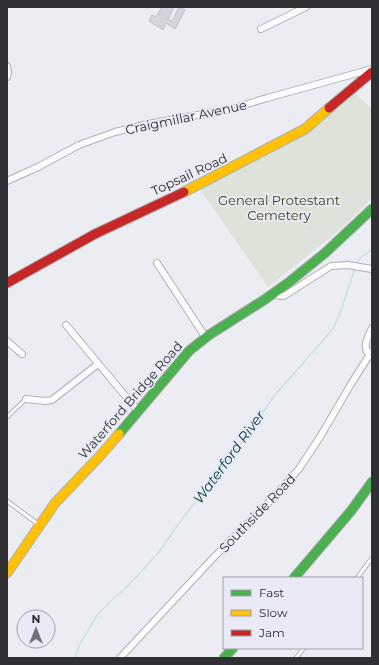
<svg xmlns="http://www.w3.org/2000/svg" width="379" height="665" viewBox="0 0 379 665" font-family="Montserrat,sans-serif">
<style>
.green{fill:#dde3d8}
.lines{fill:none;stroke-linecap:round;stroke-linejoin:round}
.stream{stroke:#c6e2e5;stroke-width:1.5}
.building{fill:#d4d5dd;stroke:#c1c2c6}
.lane-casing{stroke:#b0b0b5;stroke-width:5}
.street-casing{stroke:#b0b0b5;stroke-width:8}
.fast-casing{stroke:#b0b0b5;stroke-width:11}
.slow-casing{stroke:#b0b0b5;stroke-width:11}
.jam-casing{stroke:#b0b0b5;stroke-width:11}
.lane{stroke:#fcfcfd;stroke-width:3}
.street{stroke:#fcfcfd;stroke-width:6}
.fast{stroke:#4caf50;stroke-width:9}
.slow{stroke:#ffc107;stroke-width:9}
.jam{stroke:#c62828;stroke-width:9}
.labels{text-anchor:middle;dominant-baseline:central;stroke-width:3.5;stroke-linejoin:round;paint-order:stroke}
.street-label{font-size:13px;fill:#2f3034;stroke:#e9eaf6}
.park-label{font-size:13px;fill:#374315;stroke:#e9eaf6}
.water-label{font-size:14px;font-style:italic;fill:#024043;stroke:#e9eaf6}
</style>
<rect width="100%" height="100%" fill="#ecedf3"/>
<!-- green -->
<path class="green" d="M355,93L372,109V198L341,229L268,287L199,188L308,132Z"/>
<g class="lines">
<!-- stream -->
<path class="stream" d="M356,264L362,256L372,250
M75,658L80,644L97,615L111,601L129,585L158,553L183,518L252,429L274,396L333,329L340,313L355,268"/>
</g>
<!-- building -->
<path class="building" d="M162,7H174L168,20L172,21L179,7L185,10L175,29L166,23L163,30L149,21L152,15L156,17Z"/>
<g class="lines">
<!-- lane casing -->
<g class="lane-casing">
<path id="lane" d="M7,417L26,399
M7,501L38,524
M357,578L372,558
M296,658L304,648"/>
</g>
<!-- street casing -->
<g class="street-casing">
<path id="street" d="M261,29L306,7
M7,66L8,72L7,77
M7,181L38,167L79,145L115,132L148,124L231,109L267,98L372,69
M157,263L206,338
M275,292L279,296H284L331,266L348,265L372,269
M66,325L138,411
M7,341L22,354
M369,355C362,346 368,337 372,328
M26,399L45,401L52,400L98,364
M120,658L215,556L273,498L299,469L320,437L351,384L372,351"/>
</g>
<!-- fast casing -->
<g class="fast-casing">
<path id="fast" d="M119,434L189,351L209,335L264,300L288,283L325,253L372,209
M294,578L351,511L372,482
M224,658L233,648"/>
</g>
<!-- slow casing -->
<g class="slow-casing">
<path id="slow" d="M184,192L305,129L329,108
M7,573L55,503L99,457L119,434"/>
</g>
<!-- jam casing -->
<g class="jam-casing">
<path id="jam" d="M329,108L372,72
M7,283L95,234L184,192"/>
</g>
<!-- lane -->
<use href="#lane" class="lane"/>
<!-- street -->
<use href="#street" class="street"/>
<!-- fast -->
<use href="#fast" class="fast"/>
<!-- slow -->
<use href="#slow" class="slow"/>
<!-- jam -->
<use href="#jam" class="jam"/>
</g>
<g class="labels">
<!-- street labels -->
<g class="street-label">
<text transform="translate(186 117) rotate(-12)">Craigmillar Avenue</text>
<text transform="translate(189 174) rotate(-25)">Topsail Road</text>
<text transform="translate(130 400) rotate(-49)">Waterford Bridge Road</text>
<text transform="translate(257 513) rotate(-46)">Southside Road</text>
</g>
<!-- park labels -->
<g class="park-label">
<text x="279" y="200">General Protestant<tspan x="279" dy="15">Cemetery</tspan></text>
</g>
<!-- water labels -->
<g class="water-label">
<text transform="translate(229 457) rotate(-54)">Waterford River</text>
</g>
</g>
<!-- border -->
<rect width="379" height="665" fill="none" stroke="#2f3034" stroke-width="16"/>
<!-- legend -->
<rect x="223" y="577" width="140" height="72" fill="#e9eaf6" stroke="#9fa0a8"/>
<rect x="231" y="590" width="20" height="6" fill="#4caf50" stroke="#9fa0a8"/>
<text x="259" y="597" font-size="12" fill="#2f3034">Fast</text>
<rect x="231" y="610" width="20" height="6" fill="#ffc107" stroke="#9fa0a8"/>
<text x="259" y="617" font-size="12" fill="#2f3034">Slow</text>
<rect x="231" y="630" width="20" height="6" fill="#c62828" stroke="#9fa0a8"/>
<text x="259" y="637" font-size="12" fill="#2f3034">Jam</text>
<!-- north arrow -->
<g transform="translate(36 629)"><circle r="19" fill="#e9eaf6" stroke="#9fa0a8"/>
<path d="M0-3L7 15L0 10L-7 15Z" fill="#717277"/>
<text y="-6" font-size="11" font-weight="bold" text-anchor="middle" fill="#2f3034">N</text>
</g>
</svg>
